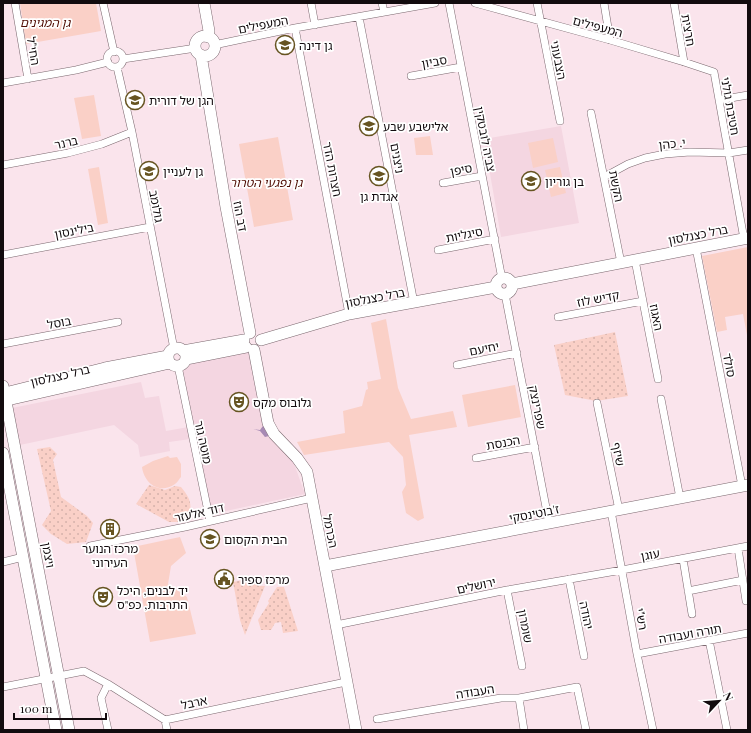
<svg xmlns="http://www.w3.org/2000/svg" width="751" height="733" viewBox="0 0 751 733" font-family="'Playfair Display','Noto Sans Hebrew',serif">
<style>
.built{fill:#f4d6e1}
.grass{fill:url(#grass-dots)}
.park{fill:#fad0c7}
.water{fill:url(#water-ripples)}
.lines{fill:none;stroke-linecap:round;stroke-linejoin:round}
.street-casing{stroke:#7b686f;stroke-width:8}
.secondary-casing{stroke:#7b686f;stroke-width:12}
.street{stroke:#fff;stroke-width:7}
.secondary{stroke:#fff;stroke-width:11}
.labels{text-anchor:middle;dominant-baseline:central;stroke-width:3.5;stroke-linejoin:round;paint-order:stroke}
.park-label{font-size:12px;font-style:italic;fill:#510e05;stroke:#fff}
.street-label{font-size:12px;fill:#120b0e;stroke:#fff}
.poi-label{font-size:12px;fill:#120b0e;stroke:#fff;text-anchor:start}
</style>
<defs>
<pattern id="grass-dots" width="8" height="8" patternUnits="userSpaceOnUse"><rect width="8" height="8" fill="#fad0c7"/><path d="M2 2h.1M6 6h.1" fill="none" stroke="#d5b1aa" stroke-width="1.8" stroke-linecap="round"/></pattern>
<pattern id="water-ripples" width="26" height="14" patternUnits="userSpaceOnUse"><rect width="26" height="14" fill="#a78ab4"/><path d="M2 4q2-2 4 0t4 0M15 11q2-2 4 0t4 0" fill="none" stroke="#876f91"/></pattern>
</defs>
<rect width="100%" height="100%" fill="#fae4ec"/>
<!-- built -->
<path class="built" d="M561,126L579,223L501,237L484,139Z
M242,351L248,353L252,356L266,420L292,458L305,494L212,514L197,438L169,442L170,451L140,457L138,445L114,425L20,445L12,408L141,382L145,398L159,396L166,431L194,426L183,370L188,364Z"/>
<!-- grass -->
<path class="grass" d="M615,332L628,396L596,401L565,395L554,345Z
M50,447L57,454L53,460L61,497L87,516L93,523L86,542L67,544L51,534L42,525L51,511L37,449Z
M149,485L165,490L175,486L181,487C191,499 193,505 187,520L179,522H169L136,504Z
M254,578H257L260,586H265L245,635L240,620L233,582Z
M277,587H284L298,631L283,633L281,622L275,623L271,630H261L258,620L269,603L268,601Z"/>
<!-- park -->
<path class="park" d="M20,3H96L101,31L26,44Z
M94,95L101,136L82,139L74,98Z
M430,136L433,155H416L414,138Z
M278,137L293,220L254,227L239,144Z
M553,138L558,162L533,168L528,143Z
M99,167L108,223L98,225L88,169Z
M560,167L566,193L551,197L545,170Z
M748,247V335H747L743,314L725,317L727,330L717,332L702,256Z
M386,319L398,388L411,419L453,411L457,427L409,435L424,518L418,521L406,513L402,492L406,485L403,457L389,442L304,455L297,442L345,433L343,411L362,406L366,390L368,389L367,382L381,379L371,323Z
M515,385L521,417L468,427L462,395Z
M168,456L170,458L177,457L181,464V477C179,479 177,483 175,484C159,495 144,483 142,467L153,461Z
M180,537L186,553L171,566L168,584L187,597L196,634L150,642L133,547Z"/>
<!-- water -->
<path class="water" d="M265,423L269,436L265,437L260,431L253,429L260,430Z"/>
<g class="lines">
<!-- street casing -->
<g class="street-casing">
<path id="street" d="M15,3L28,79
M103,3L114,52
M311,3L315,25
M382,3L384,12
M449,3L502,279
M475,3L610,40L684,62L714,72L744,239
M537,3L560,121
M604,3L610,40
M674,3L684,62
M359,17L414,303
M295,28L349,314
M214,45L295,28L435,3
M107 59a8 8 0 1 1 16 0a8 8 0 1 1-16 0Z
M123,59L196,48
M117,67L132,132L174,349
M411,76L461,67
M3,83L76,70L108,62
M719,100L748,95
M591,113L621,263
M3,165L68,153L102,144L132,132
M604,177L628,164L645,158L665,154L690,152L729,153L748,150
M443,183L482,176
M696,248L742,486
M438,250L495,239
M3,255L150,227
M635,260L658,379
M505,294L549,523
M558,317L643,301
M3,344L118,322
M457,365L517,353
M178,366L210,521
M661,399L680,498
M597,403L619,510
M476,458L535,447
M611,511L637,654L653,730
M90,546L185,527L312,498
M738,548L746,601
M683,559L692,614
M3,562L23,557
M569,579L584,656
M507,590L522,666
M688,591L743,580
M336,625L507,590L622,570L748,546
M709,640L727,730
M637,654L748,633
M3,687L84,671L108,684L165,720L346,682
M519,698L524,730
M377,719L501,698H519L577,687L586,730
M165,720L167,730
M108,730L101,698L108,684"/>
</g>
<!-- secondary casing -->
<g class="secondary-casing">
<path id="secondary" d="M204,3L209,31L208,37
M195 46a10 10 0 1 1 20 0a10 10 0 1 1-20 0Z
M201,55L226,207L250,333
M496 286a8 8 0 1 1 16 0a8 8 0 1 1-16 0Z
M512,284L748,238
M261,340L349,314L496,287
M168 357a9 9 0 1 1 18 0a9 9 0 1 1-18 0Z
M254,350L268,423L274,434L297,458L307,472L356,730
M183,351L244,340
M186,359L246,347
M3,386L69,730
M5,393L105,368L168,356
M3,401L170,363
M3,453L56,730
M325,566L748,485"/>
</g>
<!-- street -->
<use href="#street" class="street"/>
<!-- secondary -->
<use href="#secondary" class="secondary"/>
</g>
<!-- icons -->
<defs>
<g id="school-ring" transform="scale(1)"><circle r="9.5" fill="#fff" stroke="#665421" stroke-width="1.5"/><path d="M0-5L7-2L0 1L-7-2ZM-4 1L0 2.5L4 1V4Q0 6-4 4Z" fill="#665421"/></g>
<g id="theatre-ring" transform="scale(1)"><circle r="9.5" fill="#fff" stroke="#665421" stroke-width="1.5"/><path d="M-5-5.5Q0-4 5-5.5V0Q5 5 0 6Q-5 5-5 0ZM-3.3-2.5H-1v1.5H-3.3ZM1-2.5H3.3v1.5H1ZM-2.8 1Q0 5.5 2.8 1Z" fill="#665421"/></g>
<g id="building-ring" transform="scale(1)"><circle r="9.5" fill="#fff" stroke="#665421" stroke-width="1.5"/><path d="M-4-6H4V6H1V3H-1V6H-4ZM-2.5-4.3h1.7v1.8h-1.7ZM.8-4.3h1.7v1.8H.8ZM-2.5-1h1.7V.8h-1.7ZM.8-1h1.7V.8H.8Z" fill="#665421"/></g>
<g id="civic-ring" transform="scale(1)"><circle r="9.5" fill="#fff" stroke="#665421" stroke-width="1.5"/><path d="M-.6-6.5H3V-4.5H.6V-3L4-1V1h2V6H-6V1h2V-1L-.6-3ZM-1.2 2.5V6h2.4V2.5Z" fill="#665421"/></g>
</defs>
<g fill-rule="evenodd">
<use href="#school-ring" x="285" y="45"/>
<use href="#school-ring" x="135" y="100"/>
<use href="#school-ring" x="369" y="126"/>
<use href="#school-ring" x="149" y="171"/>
<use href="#school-ring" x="379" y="176"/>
<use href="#school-ring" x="531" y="181"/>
<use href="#theatre-ring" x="239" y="402"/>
<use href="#building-ring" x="110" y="529"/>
<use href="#school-ring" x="210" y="539"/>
<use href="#civic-ring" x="224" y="579"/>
<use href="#theatre-ring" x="103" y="597"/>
</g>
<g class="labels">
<!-- park labels -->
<g class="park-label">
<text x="45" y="22">גן המגינים</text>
<text x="266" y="182">גן נפגעי הטרור</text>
</g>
<!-- street labels -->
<g class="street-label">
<text transform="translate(263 24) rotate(-11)">המעפילים</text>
<text transform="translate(598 26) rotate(15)">המעפילים</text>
<text transform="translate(689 30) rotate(80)">חרצית</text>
<text transform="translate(34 51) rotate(81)">החי"ל</text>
<text transform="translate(559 60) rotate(79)">הצבעוני</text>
<text transform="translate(434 61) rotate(-10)">סביון</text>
<text transform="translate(731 106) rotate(80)">חטיבת גולני</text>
<text transform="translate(486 139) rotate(79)">צביה לובטקין</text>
<text transform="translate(66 142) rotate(-13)">ברנר</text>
<text transform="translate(672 143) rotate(-6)">י. כהן</text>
<text transform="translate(398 158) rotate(79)">ניצנים</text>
<text transform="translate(333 169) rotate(79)">חצרות הדר</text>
<text transform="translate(461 169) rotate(-11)">סיפן</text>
<text transform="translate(617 186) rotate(79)">הקשת</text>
<text transform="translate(157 206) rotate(79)">גולומב</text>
<text transform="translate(241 216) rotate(79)">דב הוז</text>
<text transform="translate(74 230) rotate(-11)">בילינסון</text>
<text transform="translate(464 234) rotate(-11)">סיגליות</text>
<text transform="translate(698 234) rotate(-11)">ברל כצנלסון</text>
<text transform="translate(375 297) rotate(-11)">ברל כצנלסון</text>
<text transform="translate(598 298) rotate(-11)">קדיש לוז</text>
<text transform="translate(657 317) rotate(79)">האגוז</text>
<text transform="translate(59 322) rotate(-11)">בוסל</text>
<text transform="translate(484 348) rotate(-11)">יחיעם</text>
<text transform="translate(730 365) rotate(79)">סולד</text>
<text transform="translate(60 375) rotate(-13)">ברל כצנלסון</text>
<text transform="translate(538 407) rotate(79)">שפרינצק</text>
<text transform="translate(204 442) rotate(78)">מוטה גור</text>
<text transform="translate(503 442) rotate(-10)">הכנסת</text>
<text transform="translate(619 454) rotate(79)">שיזף</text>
<text transform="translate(199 512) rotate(-13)">דוד אלעזר</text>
<text transform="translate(534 513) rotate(-11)">ז'בוטינסקי</text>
<text transform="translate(331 531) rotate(79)">הכרמל</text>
<text transform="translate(650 554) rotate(-11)">עוגן</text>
<text transform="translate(49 555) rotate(79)">ויצמן</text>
<text transform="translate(476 585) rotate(-12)">ירושלים</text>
<text transform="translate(587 615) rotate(78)">יהודה</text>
<text transform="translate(642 619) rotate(80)">רש"י</text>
<text transform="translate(526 626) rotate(79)">שומרון</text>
<text transform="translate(690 633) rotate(-10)">תורה ועבודה</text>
<text transform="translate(475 691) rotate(-9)">העבודה</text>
<text transform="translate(194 702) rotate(-12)">ארבל</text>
</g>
<!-- poi labels -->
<g class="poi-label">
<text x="299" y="45">גן דינה</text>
<text x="149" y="100">הגן של דורית</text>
<text x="383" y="126">אלישבע שבע</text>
<text x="163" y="171">גן לעניין</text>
<text x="545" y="181">בן גוריון</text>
<text x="379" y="196" text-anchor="middle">אגדת גן</text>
<text x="253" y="402">גלובוס מקס</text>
<text x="224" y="539">הבית הקסום</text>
<text x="110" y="548" text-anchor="middle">מרכז הנוער<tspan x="110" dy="14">העירוני</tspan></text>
<text x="238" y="579">מרכז ספיר</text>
<text x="117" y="590">יד לבנים, היכל<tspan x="117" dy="14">התרבות, כפ"ס</tspan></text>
</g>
</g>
<!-- border -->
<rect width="751" height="733" fill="none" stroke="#120b0e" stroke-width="8"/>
<!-- north arrow -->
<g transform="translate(719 701) rotate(64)" stroke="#ffffff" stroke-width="3" paint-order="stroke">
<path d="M0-3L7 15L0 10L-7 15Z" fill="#120b0e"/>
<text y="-6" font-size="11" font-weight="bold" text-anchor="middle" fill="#120b0e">N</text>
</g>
<!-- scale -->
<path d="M14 713v6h92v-6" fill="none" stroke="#120b0e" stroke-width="2"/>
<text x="20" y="713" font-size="12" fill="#120b0e" stroke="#ffffff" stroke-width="3" paint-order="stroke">100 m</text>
</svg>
